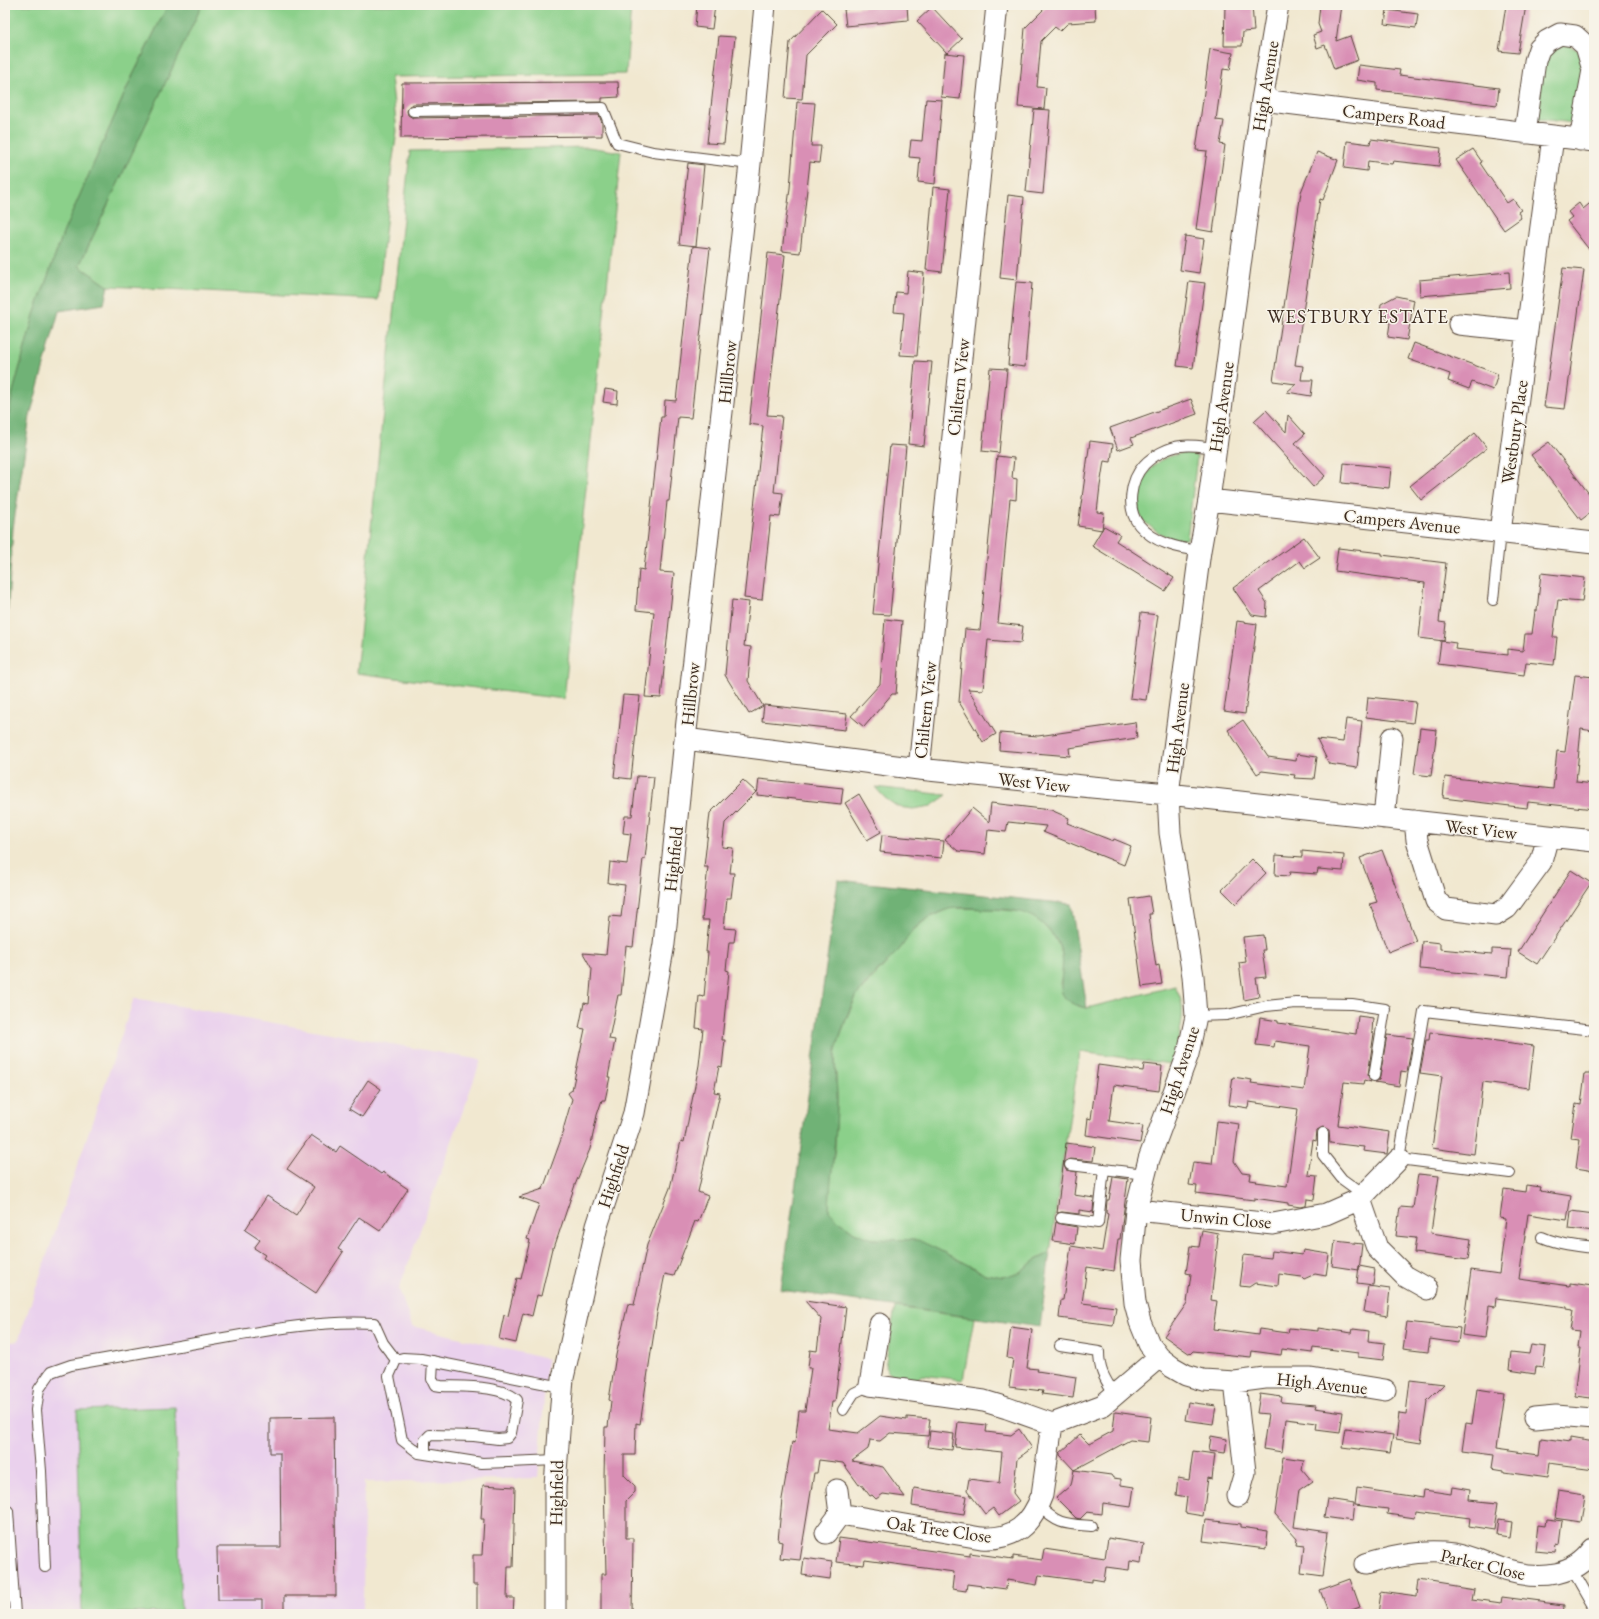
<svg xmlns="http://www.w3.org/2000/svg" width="1599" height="1619" viewBox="0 0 1599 1619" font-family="'EB Garamond',serif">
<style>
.built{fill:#ead1ed}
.green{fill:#8bd08a;stroke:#637d54}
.forest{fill:#70b276;stroke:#566e4a}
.building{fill:#d98fb5}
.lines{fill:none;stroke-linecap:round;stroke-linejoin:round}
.service-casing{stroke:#564639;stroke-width:12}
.minor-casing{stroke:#564639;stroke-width:23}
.service{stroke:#fff;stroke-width:10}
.minor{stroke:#fff;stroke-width:21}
.labels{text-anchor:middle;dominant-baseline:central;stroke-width:3;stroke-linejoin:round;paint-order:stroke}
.street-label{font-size:18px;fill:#3b2a1e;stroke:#f7f3e8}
.neighbourhood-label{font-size:19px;letter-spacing:1px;fill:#3b2a1e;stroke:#f7f3e8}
</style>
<rect width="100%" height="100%" fill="#f7f3e8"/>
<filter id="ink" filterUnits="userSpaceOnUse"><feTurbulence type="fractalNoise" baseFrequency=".025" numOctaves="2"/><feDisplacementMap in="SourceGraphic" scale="8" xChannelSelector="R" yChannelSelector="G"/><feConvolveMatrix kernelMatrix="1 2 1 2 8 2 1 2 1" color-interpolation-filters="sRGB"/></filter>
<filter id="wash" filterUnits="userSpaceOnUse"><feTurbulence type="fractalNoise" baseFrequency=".012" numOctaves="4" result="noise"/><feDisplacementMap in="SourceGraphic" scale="16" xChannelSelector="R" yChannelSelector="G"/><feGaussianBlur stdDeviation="0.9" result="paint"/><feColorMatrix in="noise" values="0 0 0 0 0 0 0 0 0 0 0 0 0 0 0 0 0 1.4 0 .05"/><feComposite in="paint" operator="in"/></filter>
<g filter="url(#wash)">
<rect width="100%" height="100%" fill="#f1e8d0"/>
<!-- built -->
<path class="built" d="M134,998L481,1060L399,1289L412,1326L547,1359L538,1478L364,1482L363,1614H5V1343L18,1341Z"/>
<!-- green -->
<path class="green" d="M5,5H168L131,79L64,231L34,315L13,392L5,435Z
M202,5H631L626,74L391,77L397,131L392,165L378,300L108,286L79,266Z
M1556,44H1567L1579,51L1585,69L1573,123L1539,119L1536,111L1543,59Z
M588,147L621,152L564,699L356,673L410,151Z
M1184,453H1188L1197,457L1187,539C1175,542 1168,538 1158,532C1151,527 1142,522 1139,512C1134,497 1144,471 1158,462C1165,457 1175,455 1184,453Z
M875,787L947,795L931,806L913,809L898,807L885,798Z
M950,908L993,909L1025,912L1041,922L1055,938L1062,952L1063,970L1060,984L1078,1006L1087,1008L1175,986C1177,991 1180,996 1181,1001C1186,1019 1176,1046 1171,1064L1080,1052L1065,1146L1050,1253L1034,1261L1020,1272L1003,1277L985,1274L939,1250L918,1241L872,1239L854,1232L839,1221L829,1211L830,1184L835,1147L837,1101L835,1052L847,1017L857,995L901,947L910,933L928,918Z
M895,1307L974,1318L963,1380L922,1375L914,1381C902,1379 891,1379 885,1367Z
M175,1407L181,1612L82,1614L77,1410Z"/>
<!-- forest -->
<path class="forest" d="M168,5H202L79,266L108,286L104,304L59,311L30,416L13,528L5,650V435L13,392L34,315L64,231L131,79Z
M838,880L1071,904L1087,1008C1047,999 1066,981 1062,954C1060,942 1049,929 1040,922C1026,910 1007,909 989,909C978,909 959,906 949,909C935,913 919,922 909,935C906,940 903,945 899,950C885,964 870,978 858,994C849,1006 840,1036 836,1051C833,1063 838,1088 837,1102C837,1138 830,1174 829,1211L839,1221L854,1232L872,1239L918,1240L939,1250L985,1274L1003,1277L1020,1272L1034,1261L1050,1253L1040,1327L781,1290Z"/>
<g id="blocks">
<!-- building -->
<path class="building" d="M697,5H715L712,29L695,27Z
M887,5H907L908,20L846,26L844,9Z
M1048,5H1095L1096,21L1068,23L1060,31L1055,27L1041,41L1037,87L1046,88L1044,109L1018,107L1025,28Z
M1225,5H1252L1254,31L1243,32L1242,46H1224Z
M1320,5H1341L1336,41L1350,36L1358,60L1334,69L1325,45L1317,48L1313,35L1321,32L1318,24Z
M1506,5H1526L1518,53L1499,51Z
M932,7L962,39L947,53L917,21Z
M822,9L837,24L806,55L802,99L785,98L790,42Z
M1387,10L1418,14L1416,28L1385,24Z
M719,36L735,37L724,144L707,143Z
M1210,49L1233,53L1230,70L1223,69L1216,120L1224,121L1220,144L1225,145L1213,232L1196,229L1207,151L1196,150Z
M945,53L964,55L960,99L941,97Z
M1359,65L1400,70L1399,75L1499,88L1497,105L1377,90V83L1357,80Z
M618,82L619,97L602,98V102L413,104L409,106L407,111L408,115L413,118L599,115L602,123V136L401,138L402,83Z
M926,99L942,100L935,184L918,182L920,158L909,157L911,140L922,141Z
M797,102L815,103L811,146H821L819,163L810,162L800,253L782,251L790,188Z
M1034,109L1050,110L1043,194L1026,192Z
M1371,139L1441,148L1439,166L1393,161L1392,164L1368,161L1367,171L1344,168L1347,141L1370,144Z
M1473,149L1482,162L1480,163L1507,203L1513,199L1521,210L1518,212L1521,218L1504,230L1456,160Z
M1317,152L1338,160L1323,200L1320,199L1295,365L1303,366L1301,380H1313L1311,396L1287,392L1296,384L1273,381L1301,192Z
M688,163L704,165L696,246L679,244Z
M933,187L950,189L942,272L926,270Z
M1008,195L1024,197L1017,280L1000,278Z
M1594,200V256L1567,221L1572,217L1568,212L1579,203L1583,209Z
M1185,236L1204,239L1199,273L1180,270Z
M693,246L710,248L691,418L678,417L669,501H667L660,572L674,573L661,698L645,697L654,612L636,610L639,569L644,570L661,417H664L665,400L676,401Z
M768,253L785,255L767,415L782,416L774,492L783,493L780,517L771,516L762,600L744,598L763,426L749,424Z
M1563,268L1584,270L1565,409L1544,407Z
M908,271L924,273L917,356L900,355L904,313L894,312L896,292L906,293Z
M1509,272L1510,288L1420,296L1419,280Z
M1189,281L1205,283L1193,368L1177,366Z
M1016,282L1032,283L1025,367L1008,365Z
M1396,296L1414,300L1407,340L1388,337L1390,323L1380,311L1381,304Z
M1414,343L1498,374L1493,390L1472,382L1469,389L1448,381L1450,374L1408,359Z
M915,361L932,362L924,446L908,444Z
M990,368L1007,369L999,453L982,451Z
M605,389L618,391L617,404L603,402Z
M1191,399L1197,414L1131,438L1134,444L1118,450L1110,428Z
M1266,410L1286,432L1288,415L1305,434L1295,443L1325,476L1313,487L1254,421Z
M1475,433L1487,448L1421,500L1410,486Z
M1090,441L1113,444L1111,462L1104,461L1100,486L1097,512L1104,513L1102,530L1078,526Z
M1549,442L1594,500V510L1581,520L1531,455Z
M890,445L906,446L890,615L873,614Z
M997,456L1014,458L1012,478L1017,479L1016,500L1010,499L998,623L1023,626L1021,643L988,640L983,690L968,689L996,734L983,742L959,702L965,629L980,630Z
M1344,463L1391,468L1389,488L1342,483Z
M1104,526L1120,535L1116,541L1174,578L1165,591L1092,546Z
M1304,537L1320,558L1305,568L1300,561L1259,591L1267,603L1266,617L1252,615L1233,588Z
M1338,548L1382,553V555L1446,563L1439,622L1446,623L1444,641L1419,638L1425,583L1335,571Z
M1541,573L1585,578L1582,602L1558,600L1553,637H1557L1554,665L1526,662L1524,675L1438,664L1441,641L1456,643L1455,649L1508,655V649L1523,651L1525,634H1532L1535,611H1537Z
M732,600L749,602L744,646L751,647L748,681L763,706L749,714L725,675Z
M1141,613L1158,615L1146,700L1130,698Z
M885,619L902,621L896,694H892L864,727L851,716L880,684Z
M1237,621L1257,624L1245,714L1224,711Z
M1575,675L1594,677L1593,731L1581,729L1576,782L1594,784V809L1528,802L1527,808L1443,798L1445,777L1553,789L1557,751L1565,752Z
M623,695L640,696L631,779L614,777Z
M1368,697L1416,702L1413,723L1366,717Z
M764,705L847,714L845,730L762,721Z
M1346,719L1362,721L1357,768L1329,764L1317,739L1343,742Z
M1243,720L1268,757L1296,761L1297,754L1317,757L1314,779L1294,778L1295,775L1262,771L1257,774L1228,730Z
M1135,722L1137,738L1069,748L1070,756L999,750L1000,733L1038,736Z
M1420,728L1437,730L1431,776L1414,774Z
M637,776L654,777L645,859H643L633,947L626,946L621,995H618L609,1039L615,1040L608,1077H610L605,1100H602L597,1115L590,1149L575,1185L554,1248H552L541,1296L537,1295L532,1316L523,1313L516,1343L499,1339L504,1315L508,1316L517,1278L521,1279L530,1240L527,1239L539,1204L519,1197L543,1189L564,1131L563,1130L572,1099L568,1093L572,1090L585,1029L579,1028L584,1003L589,1004L592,969L583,953L606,955L610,916L621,917L625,885L608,883L610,862L627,864L631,834L623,833L625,816H632Z
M759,779L843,788L841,804L757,795Z
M743,780L756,792L725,823L722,847L733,848L730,873H734L731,898H727L724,928L736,929L734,942H729L726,970L729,971L722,1040H725L722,1067L719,1066L714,1092L720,1093L698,1192L708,1196L698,1222L695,1221L674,1276L665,1274L657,1313L640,1424L636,1423L635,1455H624V1475L635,1486V1492L626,1501V1538H633L632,1614H601V1574H606L604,1478L605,1427H608L611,1401L609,1400L616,1355L628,1304L634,1305L647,1245L670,1188L681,1141L684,1142L699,1065L703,1029L696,1028L699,996L704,997L708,952H706L709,920H702L708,867H704L710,813Z
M859,794L881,832L867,840L845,803Z
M991,803L1051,810L1069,818L1067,823L1113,841L1114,839L1131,846L1124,865L1043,832L1046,826L1008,822L1006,832L988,830L985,854L958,851L945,840L972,808L989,822Z
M882,835L944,841L942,858L880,852Z
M1382,850L1416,941L1388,952L1370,904L1377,902L1360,858Z
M1302,851L1344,855L1343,871L1318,869L1317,874L1290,872L1289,876L1275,875L1276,855L1302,857Z
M1252,859L1266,873L1236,904L1222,890Z
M1571,870L1591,883L1537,964L1518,952Z
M1149,896L1152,914H1149L1152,940L1156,966L1159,965L1162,984L1142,987L1130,899Z
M1263,935L1265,950H1262L1266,977L1256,978L1259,997L1244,1000L1239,963L1246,962L1243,937Z
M1422,941L1440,943V949L1492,954V949L1511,950L1508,977L1420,969Z
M1358,1016L1373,1018L1372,1032L1374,1033L1368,1075L1371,1082L1364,1080L1363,1084L1344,1082L1338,1125L1390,1132L1387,1154L1363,1151L1364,1147L1330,1143L1329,1130L1323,1127L1317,1130L1316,1141L1313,1140L1308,1175L1317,1176L1314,1200L1307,1199L1306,1206L1300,1207L1288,1205V1203L1254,1198V1200L1196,1193L1197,1186L1189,1185L1193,1162L1212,1164L1217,1121L1239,1124L1234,1161L1242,1173L1251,1174L1250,1180L1257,1181L1256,1182L1287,1186L1298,1109L1249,1102L1248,1108L1229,1105L1233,1077L1252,1080L1251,1083L1304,1090L1310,1046L1275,1041L1274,1047L1256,1045L1260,1018L1278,1021V1023L1356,1034Z
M1430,1032L1534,1046L1529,1088L1483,1082L1474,1154L1432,1148L1442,1076L1420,1073L1426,1040H1429Z
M1387,1035L1413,1038L1407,1072L1401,1071L1399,1086L1375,1082L1379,1080L1380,1077Z
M1144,1064L1162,1066L1159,1091L1114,1085L1109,1121L1143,1126L1140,1143L1086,1135L1088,1118L1091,1119L1098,1065L1143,1071Z
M1585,1073H1594V1171L1576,1168L1580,1139L1571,1138L1576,1104L1581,1105Z
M368,1080L381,1089L362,1117L349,1109Z
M311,1135L336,1152L340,1146L381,1174L383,1172L408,1189L380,1231L359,1217L338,1249L343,1252L316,1293L263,1258L265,1255L254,1248L260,1240L245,1230L267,1196L296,1215L314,1187L287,1169Z
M1066,1143L1095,1147L1093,1161L1070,1159L1065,1161L1064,1165L1066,1170L1077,1172L1074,1195L1094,1198L1093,1212L1079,1210V1214L1062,1212L1057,1213Z
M1418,1174L1439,1176L1431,1233L1471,1239L1468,1260L1414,1253L1416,1238L1396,1236L1400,1207L1413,1208Z
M1113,1177L1128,1179L1120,1239H1118L1114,1271L1087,1267L1082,1303L1116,1307L1113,1325L1059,1318L1061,1300H1063L1071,1246L1102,1251L1108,1214L1106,1213L1107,1200H1109Z
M1526,1185L1541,1187L1540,1191L1571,1196L1567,1220L1528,1214L1519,1279L1570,1286V1283L1594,1286V1383H1593L1591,1398L1575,1396L1581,1348H1578L1580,1331L1570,1330L1573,1310L1567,1309V1307L1496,1298L1495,1307L1489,1306L1485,1338L1462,1335L1471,1270L1499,1274L1506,1219L1500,1218L1504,1189L1525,1192Z
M1571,1211L1594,1214V1232L1569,1229Z
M1056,1222L1060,1224L1077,1227L1075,1244L1053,1241Z
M1202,1230L1218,1233L1217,1237H1218L1211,1300L1217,1301L1213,1329L1258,1335L1259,1329L1288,1333L1289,1328L1318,1331V1328L1352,1333L1353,1329L1369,1331L1368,1341L1385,1343L1383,1360L1358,1357V1353L1313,1347L1312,1353L1282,1349L1281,1355L1252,1351L1251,1357L1193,1351L1190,1354L1164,1336L1187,1303L1191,1274L1186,1273L1190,1246L1199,1247Z
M1335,1241L1362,1244L1359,1270L1332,1266Z
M1303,1250L1329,1254L1326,1276L1315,1274L1304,1279L1302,1277L1279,1274L1278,1286L1255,1283L1249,1287L1240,1286L1244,1255L1271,1258L1272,1251L1302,1255Z
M1359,1266L1375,1269L1373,1285L1357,1283Z
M1368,1286L1390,1289L1387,1316L1364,1312Z
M805,1301L846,1307L835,1402H832L828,1429L858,1433L880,1416L907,1420V1417L930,1419L928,1436L890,1433L880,1441L870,1440L868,1449L852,1461L883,1467L905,1497L883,1494L876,1499L872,1495L870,1496L861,1484L859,1485L843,1463L819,1460L817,1473H814L800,1560L780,1558L782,1542L778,1541L782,1499L792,1442L795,1443L799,1411H805L811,1368H808L810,1350L817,1351L821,1319Z
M1407,1322L1460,1328L1458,1343L1430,1339L1428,1352L1403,1349Z
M1011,1327L1032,1330L1027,1368L1038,1369L1037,1371L1076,1377L1073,1398L1042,1394L1043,1391L1009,1387L1013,1359L1007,1358Z
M1531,1345L1546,1347L1543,1367L1536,1366L1535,1374L1509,1370L1511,1352L1529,1354Z
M1410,1380L1444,1384L1427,1401L1421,1443L1396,1439L1399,1413L1406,1414Z
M1477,1389L1504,1393L1496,1449L1539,1455L1541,1438L1571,1442V1438L1594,1442V1469L1549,1463L1547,1478L1504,1472V1470L1492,1468L1494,1455L1462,1451L1466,1423L1472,1424Z
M1260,1394L1282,1397L1281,1402L1316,1405L1315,1408L1343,1412L1340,1433L1316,1430L1317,1423L1286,1419L1282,1452L1263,1449L1268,1414L1257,1413Z
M1188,1402L1216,1406L1213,1424L1185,1420Z
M1115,1412L1151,1417L1148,1442L1130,1440L1074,1470L1111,1475L1113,1478L1121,1479V1485L1134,1487L1131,1507L1103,1503L1102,1514L1087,1512L1080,1519L1076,1518L1056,1498L1071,1485L1074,1470L1060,1455V1453L1080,1435L1089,1444L1113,1431Z
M334,1417L336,1596H284V1614H262V1600H218L217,1547H281L280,1453H270V1418Z
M958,1422L987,1425L986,1432L1011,1435L1019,1429L1032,1448L1017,1459L1013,1493L1019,1501L999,1516L993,1508L985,1514L967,1490L969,1479L999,1483L1002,1452L955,1447Z
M1346,1429L1393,1435L1390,1453L1343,1447Z
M930,1431L954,1434L952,1450L928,1447Z
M1211,1436L1227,1439L1225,1453L1209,1451Z
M1193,1451L1215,1454L1212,1479L1208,1478L1203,1516L1185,1513L1187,1497L1176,1495L1178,1478L1189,1480Z
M1283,1457L1304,1460L1302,1469L1312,1481L1299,1490L1294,1527L1328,1532L1322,1576L1301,1573L1304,1546L1296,1545L1297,1539L1275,1514Z
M483,1485L515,1487L513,1567H508L507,1598H514L513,1614H477V1585H473V1555H482L484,1519H481Z
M1452,1487L1470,1490L1469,1499L1498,1502L1494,1530L1469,1526L1470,1518L1416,1511L1415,1518L1387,1514L1388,1509L1355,1505L1357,1488L1423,1498L1424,1490L1451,1494Z
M914,1488L967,1496L964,1514L912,1506Z
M1558,1491L1585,1495L1581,1522L1554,1518Z
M1327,1499L1354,1503L1352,1521L1324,1517Z
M1498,1519L1511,1521L1509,1536L1496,1534Z
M1546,1519L1563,1521L1560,1545L1557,1544L1556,1552L1535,1550L1538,1525L1545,1526Z
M1206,1520L1241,1524V1527L1268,1531L1266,1549L1203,1541Z
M839,1538L970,1556V1553L1013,1559V1556L1042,1560L1044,1549L1105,1558L1108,1538L1144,1544L1141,1563L1130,1561L1129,1570L1106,1567L1104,1581L1092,1579V1582L1039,1575L1037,1585L1007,1580L1006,1589L967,1584L966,1591L952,1589L954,1572L865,1560L864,1565L836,1562Z
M804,1558L832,1562L830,1579L802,1575Z
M1350,1579L1360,1607L1341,1614H1329L1320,1590Z
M1419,1580L1475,1589L1473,1599L1501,1603L1502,1597L1564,1605L1563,1614H1377L1380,1592L1417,1597Z"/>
</g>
</g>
<g filter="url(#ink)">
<use href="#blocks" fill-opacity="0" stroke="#564639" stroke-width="1"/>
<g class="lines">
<!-- service casing -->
<g class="service-casing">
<path id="service" d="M413,111L603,108L617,143L653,152L750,164
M1200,551C1178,548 1154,543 1139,525C1126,509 1130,480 1144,465C1152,456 1169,447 1181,446C1192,444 1204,447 1215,448
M1493,600L1500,532
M1196,1016L1227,1015L1266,1006L1296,1003L1352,1004L1385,1009L1374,1076
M1323,1133V1155L1342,1179L1364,1195
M1070,1165L1145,1174
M1510,1173L1399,1159L1424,1011L1594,1030
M1061,1218L1098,1223L1104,1169
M1542,1237C1558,1244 1576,1246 1594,1248
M1060,1346L1099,1352C1099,1371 1105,1379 1115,1395
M843,1410L854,1393L870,1385
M425,1454V1440L430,1435L474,1436L498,1439L507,1438L511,1433L517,1400C502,1385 462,1387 441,1386L435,1385L432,1379L433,1361
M556,1460L482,1463L419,1453L402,1440L389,1376L396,1360L403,1358L421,1359L562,1387
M1038,1505C1058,1525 1065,1524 1091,1526
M8,1511L15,1614
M45,1567L41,1471L36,1410L39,1389L51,1372L71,1365C122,1356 173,1347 224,1338C274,1329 324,1320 374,1323L383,1343L396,1360
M1571,1570L1592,1607V1614"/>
</g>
<!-- minor casing -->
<g class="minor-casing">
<path id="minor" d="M1278,5L1262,100L1209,500L1200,551L1168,794L1170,833L1193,976L1196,1016L1188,1054L1149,1159L1136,1210L1131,1260L1135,1303L1140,1322L1149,1344L1159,1357L1172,1367L1186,1375L1203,1380L1235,1382L1265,1378H1311L1385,1390
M1262,100L1594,141
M1525,133L1535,61L1539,49L1547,41L1560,34L1575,36L1586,46L1593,70L1580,140
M1459,324L1527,331
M1209,500L1594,543
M1500,532L1553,137
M685,739L919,769L1092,787L1168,794L1594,841
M919,769L997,5
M1384,818L1392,738
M1415,821L1417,840L1436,901L1446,909L1496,915L1507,908L1541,862L1548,836
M1360,1199L1377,1248L1405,1276L1428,1289
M1136,1210L1273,1224L1326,1214L1360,1199L1399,1159
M880,1324L870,1385L984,1401L1007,1408L1052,1424L1103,1405L1159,1357
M1235,1382L1245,1472L1238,1496
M1534,1418L1556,1416L1594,1419
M840,1514L981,1538C1014,1540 1031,1525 1042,1495L1052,1424
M826,1533L840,1514L837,1490
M1365,1564C1393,1555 1424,1549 1454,1553C1474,1556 1491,1566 1509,1571C1540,1580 1574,1577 1594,1549
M555,1614V1485L563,1378L597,1226L634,1113L664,944L685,739L750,164L765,5"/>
</g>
<!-- service -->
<use href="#service" class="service"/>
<!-- minor -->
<use href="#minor" class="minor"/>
</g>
</g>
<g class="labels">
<!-- street labels -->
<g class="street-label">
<text transform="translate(1265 86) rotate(-81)">High Avenue</text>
<text transform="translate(1394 116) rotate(7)">Campers Road</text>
<text transform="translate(727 372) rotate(-84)">Hillbrow</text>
<text transform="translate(958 387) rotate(-84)">Chiltern View</text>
<text transform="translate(1221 407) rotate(-82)">High Avenue</text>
<text transform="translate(1514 432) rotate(-82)">Westbury Place</text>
<text transform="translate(1402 521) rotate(6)">Campers Avenue</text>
<text transform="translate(690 694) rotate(-84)">Hillbrow</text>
<text transform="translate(925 710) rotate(-84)">Chiltern View</text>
<text transform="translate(1177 728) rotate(-83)">High Avenue</text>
<text transform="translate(1034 782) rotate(6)">West View</text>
<text transform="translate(1481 829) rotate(6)">West View</text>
<text transform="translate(673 859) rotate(-84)">Highfield</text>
<text transform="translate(1179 1070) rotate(-72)">High Avenue</text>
<text transform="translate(613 1176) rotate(-72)">Highfield</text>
<text transform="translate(1226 1218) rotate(5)">Unwin Close</text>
<text transform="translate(1322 1383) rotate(6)">High Avenue</text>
<text transform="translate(556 1493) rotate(-89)">Highfield</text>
<text transform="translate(939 1529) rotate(8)">Oak Tree Close</text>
<text transform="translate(1483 1564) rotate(13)">Parker Close</text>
</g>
<!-- neighbourhood labels -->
<g class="neighbourhood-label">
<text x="1358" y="316">WESTBURY ESTATE</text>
</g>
</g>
<!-- margin -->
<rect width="1599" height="1619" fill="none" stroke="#f7f3e8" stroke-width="20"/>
</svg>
